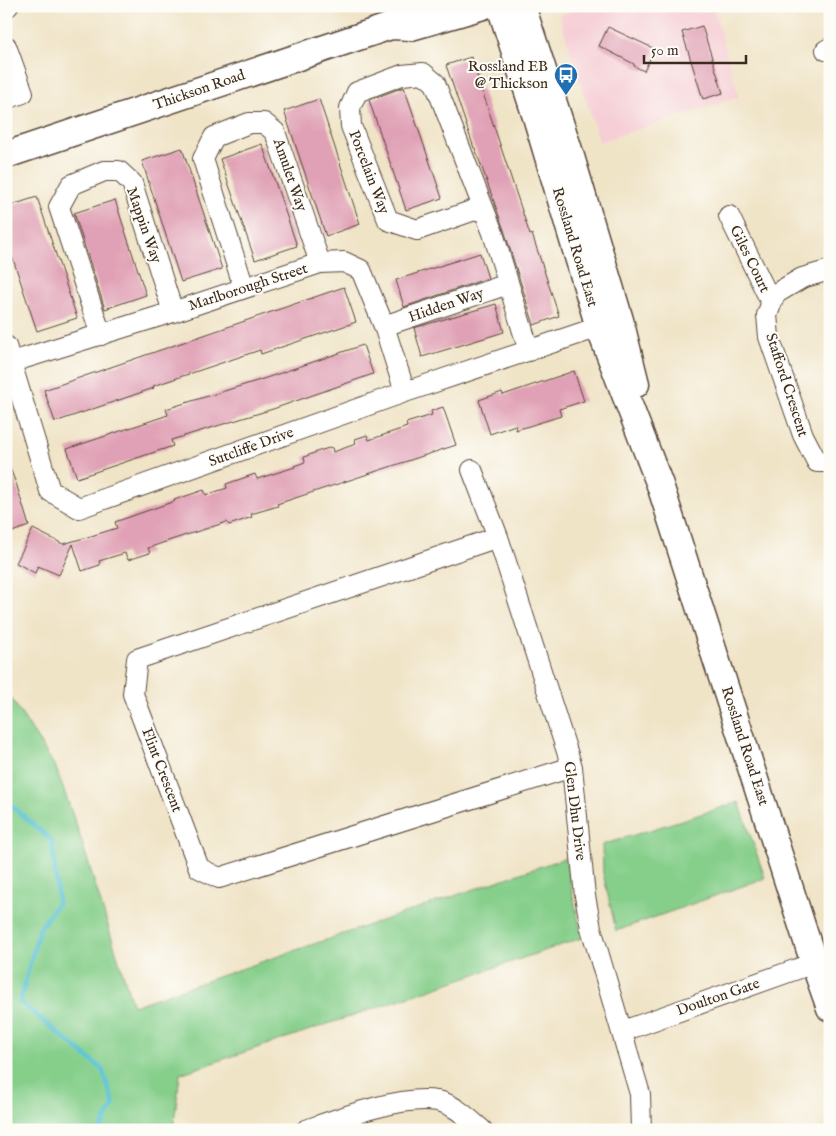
<svg xmlns="http://www.w3.org/2000/svg" width="836" height="1136" viewBox="0 0 836 1136" font-family="'IM FELL English',serif">
<style>
.built{fill:#f6cfd6}
.green{fill:#86cf8b;stroke:#607c54}
.lines{fill:none;stroke-linecap:round;stroke-linejoin:round}
.stream{stroke:#59c2d5;stroke-width:4.5}
.building{fill:#e0a0b5}
.minor-casing{stroke:#564637;stroke-width:22}
.major-casing{stroke:#564637;stroke-width:29}
.minor{stroke:#fff;stroke-width:20}
.major{stroke:#fff;stroke-width:26}
.labels{text-anchor:middle;dominant-baseline:central;stroke-width:4;stroke-linejoin:round;paint-order:stroke}
.poi-label{font-size:15px;fill:#3b2a1e;stroke:#fdfcf7;text-anchor:end}
.street-label{font-size:15px;fill:#3b2a1e;stroke:#fdfcf7}
</style>
<rect width="100%" height="100%" fill="#fdfcf7"/>
<filter id="ink" filterUnits="userSpaceOnUse"><feTurbulence type="fractalNoise" baseFrequency=".02" numOctaves="2"/><feDisplacementMap in="SourceGraphic" scale="10" xChannelSelector="R" yChannelSelector="G"/><feConvolveMatrix kernelMatrix="1 2 1 2 8 2 1 2 1" color-interpolation-filters="sRGB"/></filter>
<filter id="wash" filterUnits="userSpaceOnUse"><feTurbulence type="fractalNoise" baseFrequency=".0096" numOctaves="4" result="noise"/><feDisplacementMap in="SourceGraphic" scale="20" xChannelSelector="R" yChannelSelector="G"/><feGaussianBlur stdDeviation="1.12" result="paint"/><feColorMatrix in="noise" values="0 0 0 0 0 0 0 0 0 0 0 0 0 0 0 0 0 1.4 0 .05"/><feComposite in="paint" operator="in"/></filter>
<g filter="url(#wash)">
<rect width="100%" height="100%" fill="#f0e4c7"/>
<!-- built -->
<path class="built" d="M584,6H713L739,97L599,142L559,15Z"/>
<!-- green -->
<path class="green" d="M6,690L56,768L79,833L133,1006L565,858L582,938L180,1074L173,1130H6Z
M739,802L765,878L616,931L603,873L602,845Z"/>
<g class="lines">
<!-- stream -->
<path class="stream" d="M6,795L11,805L52,841L58,902L39,930L20,1002L102,1069L114,1104L100,1130"/>
</g>
<g id="blocks">
<!-- building -->
<path class="building" d="M702,26L723,93L703,99L682,32Z
M608,27L655,49L644,71L634,66V64L599,46Z
M471,57L530,235L532,234L559,316L534,325L504,230L475,148H474L446,65Z
M404,87L442,198L406,210L369,100Z
M319,99L360,224L326,236L284,111Z
M262,144L297,246L255,260L220,159Z
M182,148L222,269L181,282L142,161Z
M37,197L77,318L37,331L6,238V207Z
M115,200L146,295L105,309L74,213Z
M480,253L488,278L404,307L396,280Z
M344,287L356,322L261,354L260,350L153,386L154,388L55,422L44,390Z
M496,304L504,332L422,357L414,328Z
M363,345L373,374L273,409L171,440L173,446L77,478L67,449L168,415L166,409L260,380Z
M574,371L584,401L559,409L561,416L516,430L515,425L490,434L479,400L502,392L503,395Z
M443,407L456,445L277,504L278,506L251,514L252,517L238,522L229,525L227,522L174,539L148,548L150,553L128,560L125,553L99,561L100,565L82,571L73,544L59,575L38,566L35,573L16,563L33,529L63,544L91,536L117,528L115,522L175,501L174,500L204,490L206,495L227,488L226,484L255,474L257,479L295,467L294,466L305,462L304,457L319,451L332,447L333,452L356,444L355,439L367,435L369,440L407,427L406,423L432,415L431,411Z
M6,463H8L17,486L29,526L6,534Z"/>
</g>
</g>
<g filter="url(#ink)">
<use href="#blocks" fill-opacity="0" stroke="#564637" stroke-width="1"/>
<g class="lines">
<!-- minor casing -->
<g class="minor-casing">
<path id="minor" d="M6,7L8,6
M6,46L23,93L6,99
M826,50L830,48
M483,207L417,230L388,220L351,126L350,108L357,92L402,75L423,73L435,83L493,233L529,351
M729,216L771,302
M830,270L802,278L775,294L767,315L769,337L803,435L817,462H830
M244,288L203,159L214,137L249,123H264L275,132L320,263
M384,326L508,284
M101,335L59,207L71,185L104,171H119L132,183L173,312
M6,346L50,491L79,508L405,392L599,327
M12,362L173,312L320,263L344,262L361,270L384,326L405,392
M472,470L498,537L572,767L585,896L591,928L640,1094L641,1130
M498,537L137,659L133,694L199,868L219,878L572,767
M623,1031L814,963L830,959
M306,1130C340,1118 402,1095 437,1101C453,1103 470,1120 482,1130"/>
</g>
<!-- major casing -->
<g class="major-casing">
<path id="major" d="M500,6L537,120L599,327L660,485L814,963L830,1008
M522,6L569,150L620,320L636,384
M391,26L408,8L413,6
M6,155L391,26L411,27L483,6"/>
</g>
<!-- minor -->
<use href="#minor" class="minor"/>
<!-- major -->
<use href="#major" class="major"/>
</g>
</g>
<!-- icons -->
<defs>
<g id="bus-pin" transform="scale(1.25)"><path d="M0 17L-7.5 6A9.5 9.5 0 1 1 7.5 6Z" fill="#1f6fb2" stroke="#fdfcf7"/><path d="M-5-6H5V4H4V6H2V4H-2V6H-4V4H-5ZM-3.5-4V0h7V-4ZM-3.5 1.2v1.5H-2V1.2ZM2 1.2v1.5H3.5V1.2Z" fill="#fff"/></g>
</defs>
<g fill-rule="evenodd">
<use href="#bus-pin" x="566" y="75"/>
</g>
<g class="labels">
<!-- poi labels -->
<g class="poi-label">
<text x="548" y="66">Rossland EB<tspan x="548" dy="17">@ Thickson</tspan></text>
</g>
<!-- street labels -->
<g class="street-label">
<text transform="translate(199 90) rotate(-19)">Thickson Road</text>
<text transform="translate(369 172) rotate(69)">Porcelain Way</text>
<text transform="translate(290 175) rotate(71)">Amulet Way</text>
<text transform="translate(144 225) rotate(71)">Mappin Way</text>
<text transform="translate(575 247) rotate(73)">Rossland Road East</text>
<text transform="translate(750 259) rotate(64)">Giles Court</text>
<text transform="translate(248 287) rotate(-18)">Marlborough Street</text>
<text transform="translate(446 305) rotate(-19)">Hidden Way</text>
<text transform="translate(787 385) rotate(72)">Stafford Crescent</text>
<text transform="translate(251 447) rotate(-20)">Sutcliffe Drive</text>
<text transform="translate(745 746) rotate(72)">Rossland Road East</text>
<text transform="translate(162 770) rotate(69)">Flint Crescent</text>
<text transform="translate(575 811) rotate(83)">Glen Dhu Drive</text>
<text transform="translate(718 997) rotate(-19)">Doulton Gate</text>
</g>
</g>
<!-- margin -->
<rect width="836" height="1136" fill="none" stroke="#fdfcf7" stroke-width="25"/>
<!-- scale -->
<path d="M644 55v8h102v-8" fill="none" stroke="#3b2a1e" stroke-width="2.5"/>
<text x="651" y="55" font-size="15" fill="#3b2a1e" stroke="#fdfcf7" stroke-width="4" paint-order="stroke">50 m</text>
</svg>
